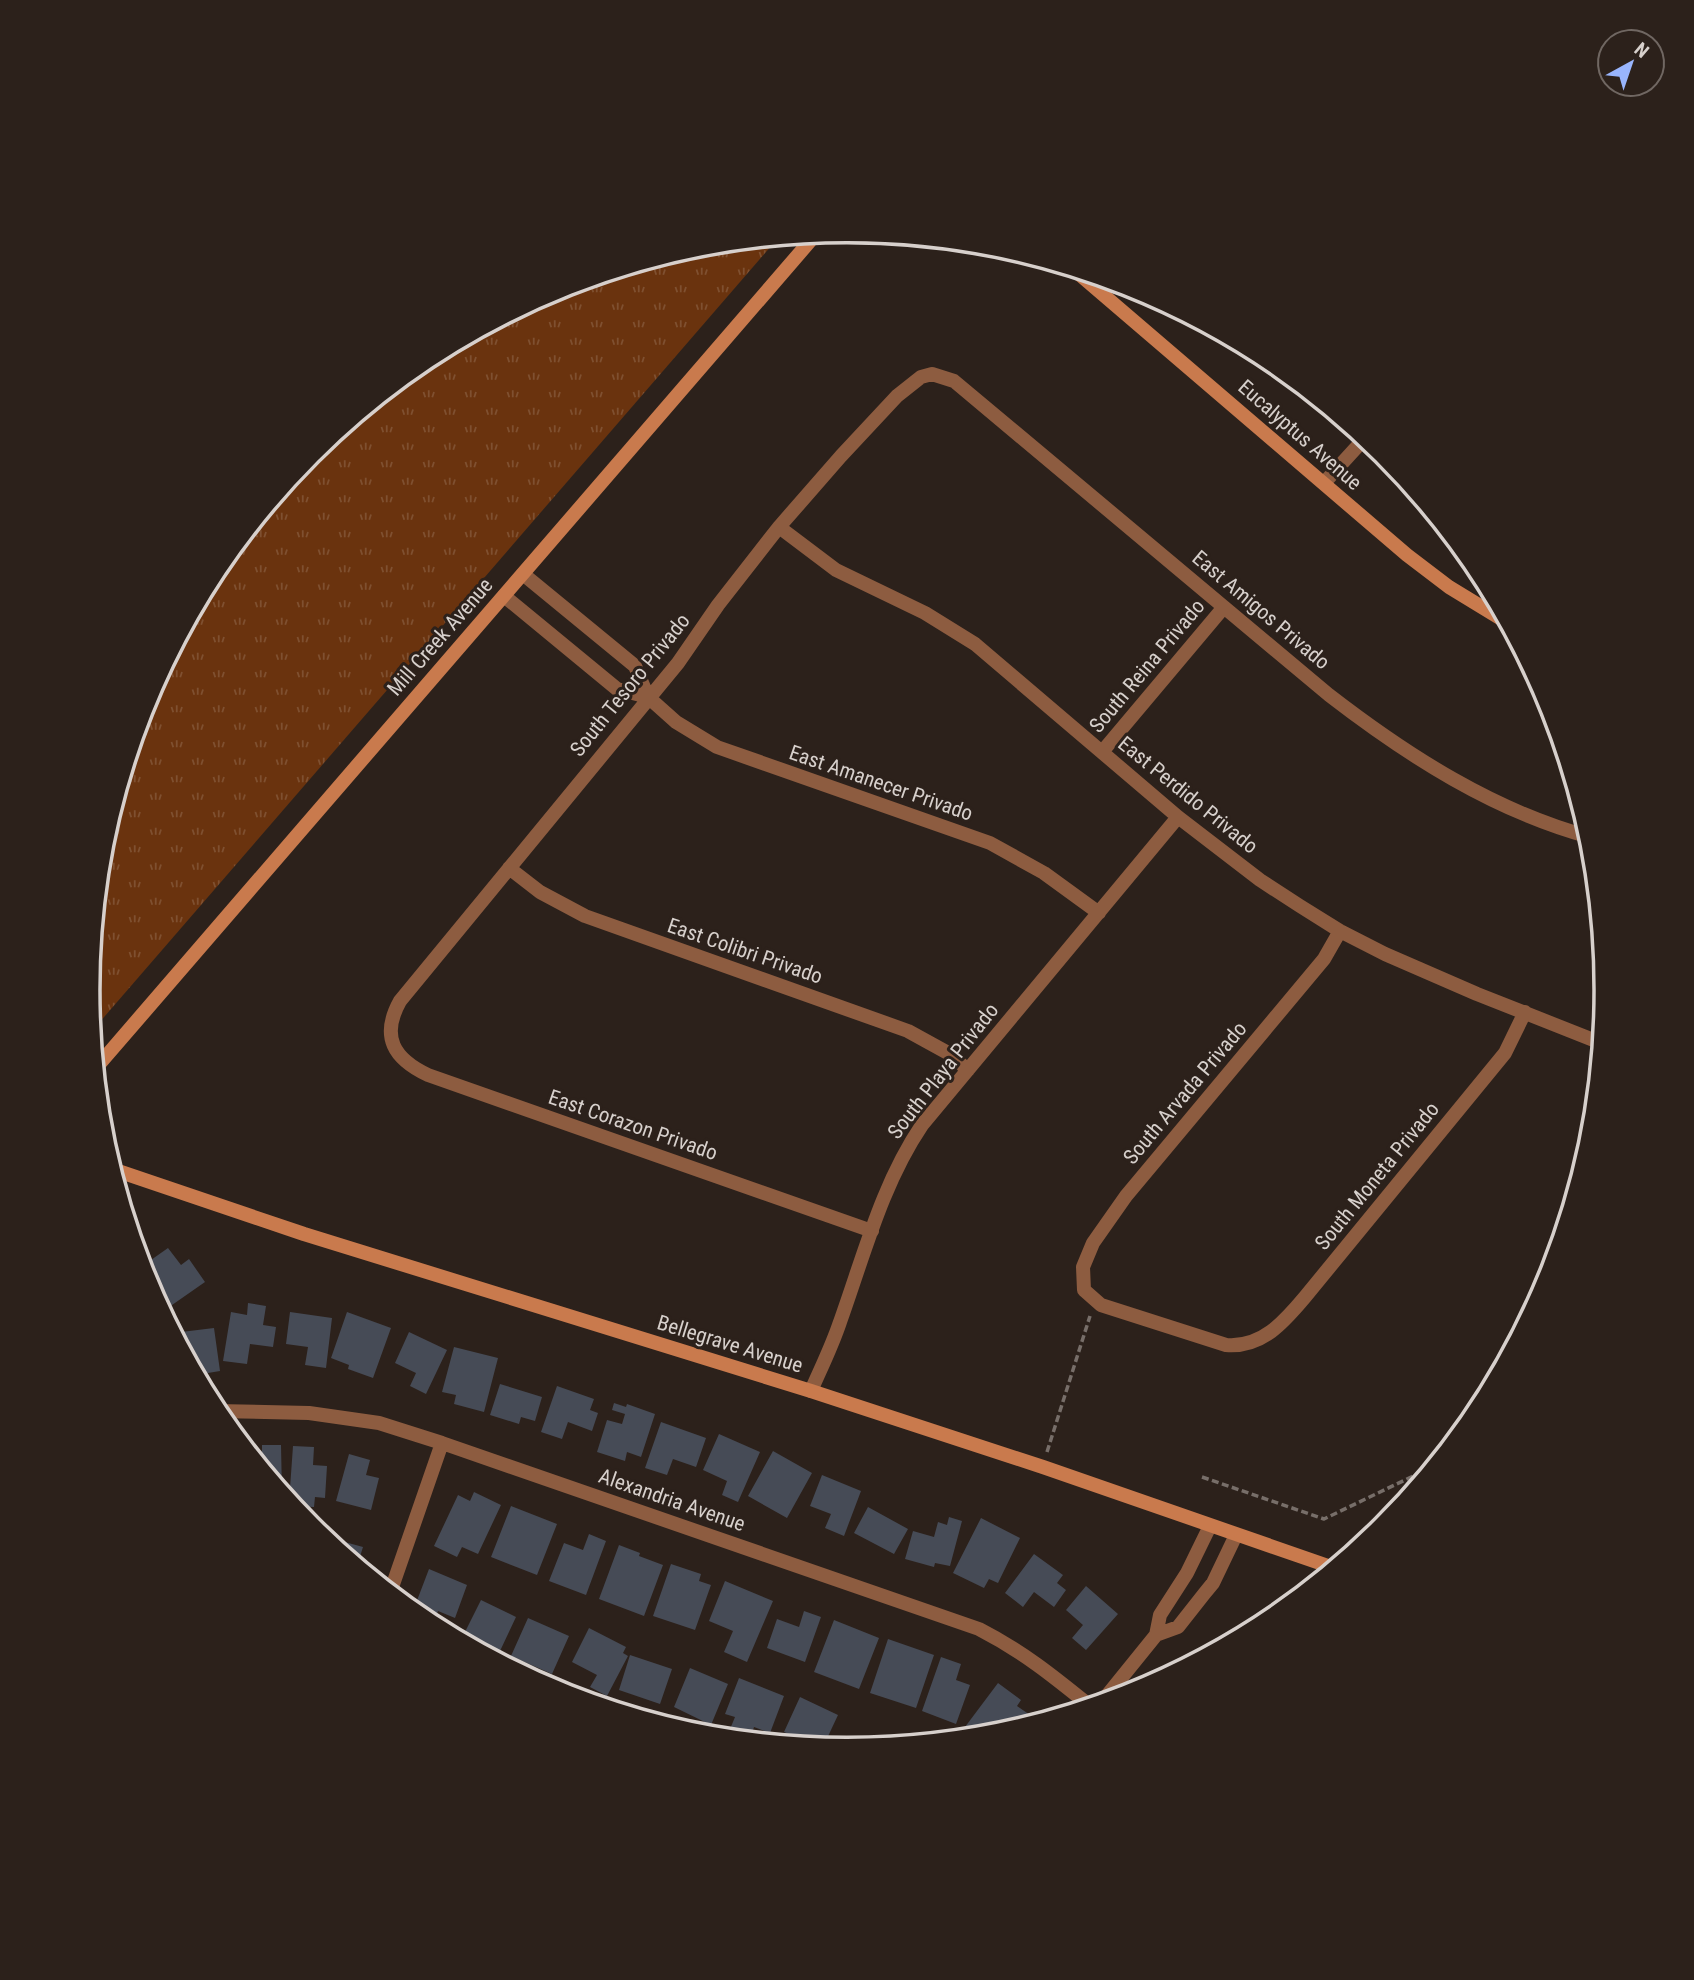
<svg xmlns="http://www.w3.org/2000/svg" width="1694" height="1980" viewBox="0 0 1694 1980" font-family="'Roboto Condensed',sans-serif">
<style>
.grass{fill:url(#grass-tufts)}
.building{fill:#464b56}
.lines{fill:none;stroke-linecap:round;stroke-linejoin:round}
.path{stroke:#776e69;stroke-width:3.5;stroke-dasharray:7 3.5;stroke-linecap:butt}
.street{stroke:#8d5c40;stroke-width:14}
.secondary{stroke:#c97a4d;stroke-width:14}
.labels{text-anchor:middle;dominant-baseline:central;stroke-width:6;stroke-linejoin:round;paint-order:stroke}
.street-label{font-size:21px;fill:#d7d0cc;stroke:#2c211b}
.rim{fill:none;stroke:#d7d0cc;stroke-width:3.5}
</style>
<defs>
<pattern id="grass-tufts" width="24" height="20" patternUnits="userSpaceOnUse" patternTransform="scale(1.75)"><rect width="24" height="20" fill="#6a330e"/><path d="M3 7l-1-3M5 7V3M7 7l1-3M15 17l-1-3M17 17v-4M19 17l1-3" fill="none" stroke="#7f5030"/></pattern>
</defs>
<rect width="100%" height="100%" fill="#2c211b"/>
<!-- grass -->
<path class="grass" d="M779,237L92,1031L88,990L102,841L145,699L216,568L310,453L425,358L557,288L699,245Z"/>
<!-- building -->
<path class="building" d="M168,1248L181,1265L189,1259L205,1282L162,1312L145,1280L141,1267Z
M248,1303L266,1306L263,1325L276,1327L273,1347L250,1344L247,1364L223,1361L231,1312L247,1315Z
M290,1312L332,1318L326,1368L305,1365L308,1347L286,1344Z
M347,1312L391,1328L373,1378L348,1369L349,1365L331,1358Z
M214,1328L220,1371L196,1375L173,1333Z
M409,1332L447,1350L426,1394L410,1386L416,1373L395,1363Z
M454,1347L498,1358L484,1412L454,1404L456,1395L442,1392Z
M500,1384L542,1397L535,1421L521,1417L519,1424L490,1415Z
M557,1386L594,1399L590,1410L598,1413L592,1431L568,1422L562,1439L541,1432Z
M614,1403L626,1407L627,1404L655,1414L641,1457L627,1452L625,1461L597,1452L607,1420L622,1424L625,1414L612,1410Z
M661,1422L706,1438L696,1467L673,1459L667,1475L645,1468Z
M719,1434L760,1452L738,1502L722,1495L727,1481L703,1470Z
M262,1445H281L282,1493L256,1462H262Z
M293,1446L314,1447L313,1465L327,1466L325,1498L315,1497L314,1507L292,1506L289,1502Z
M773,1451L812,1473L787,1518L748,1496Z
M349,1454L370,1460L366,1475L379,1478L371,1510L336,1501Z
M822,1475L861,1491L844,1536L825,1528L831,1514L810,1506Z
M474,1492L501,1505L478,1554L462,1547L457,1557L434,1546L458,1495L470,1501Z
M511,1506L557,1524L537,1575L491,1557Z
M868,1507L908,1529L894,1554L854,1533Z
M949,1517L962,1521L950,1566L935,1563L934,1567L905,1559L913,1531L934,1537L938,1522L947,1525Z
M981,1518L1020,1538L998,1583L989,1579L984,1588L953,1573Z
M589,1534L606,1541L586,1595L549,1581L564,1543L583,1550Z
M319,1535L363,1547L357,1566L340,1552Z
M619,1545L640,1553L639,1556L663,1565L644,1616L599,1599Z
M1034,1554L1063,1575L1057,1583L1066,1590L1054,1607L1034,1592L1023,1607L1005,1593Z
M671,1564L701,1574L699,1581L711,1585L695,1630L653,1616Z
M429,1569L467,1585L455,1618L438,1611L433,1626L413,1611Z
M725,1581L773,1601L747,1662L724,1652L733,1631L709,1621Z
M1086,1586L1118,1614L1086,1650L1072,1638L1083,1625L1066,1610Z
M481,1600L516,1617L500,1651L464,1634Z
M804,1611L821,1617L805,1662L767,1648L777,1619L799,1627Z
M528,1618L569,1636L552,1674L511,1656Z
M834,1620L879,1638L859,1689L814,1672Z
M589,1628L626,1647L623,1653L628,1656L607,1696L590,1687L597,1675L572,1662Z
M888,1639L934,1655L916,1708L870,1693Z
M630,1655L672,1669L660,1704L619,1690Z
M941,1657L961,1664L956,1680L970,1685L956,1724L922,1711Z
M690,1668L728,1684L711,1725L674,1707Z
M739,1678L784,1696L770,1733L754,1727L750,1740L728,1734L735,1717L725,1714Z
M998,1683L1021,1700L1017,1706L1030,1715L1022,1727L995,1735L978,1737L965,1727Z
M800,1697L838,1715L823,1747L801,1745L803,1740L784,1732Z"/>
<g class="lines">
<!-- path -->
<path class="path" d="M1047,1452L1090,1316
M1202,1477L1324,1519L1434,1466"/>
<!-- street -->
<path class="street" d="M1324,483L1365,438
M779,527L836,570L925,613L975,644L1178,817L1260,880L1300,906L1340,931L1385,954L1477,994L1601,1043
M504,596L617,689L648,697L635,666L523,574
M648,697L676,722L717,747L990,843L1044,873L1099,913
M1102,752L1224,607
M509,868L540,892L585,916L908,1031L948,1053L968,1070
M1340,931L1324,959L1126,1196L1093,1243L1083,1267L1084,1290L1101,1305L1226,1345C1262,1348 1284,1322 1305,1297L1505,1053L1525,1012
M872,1231L428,1075C394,1059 380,1037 400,1001L678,663L718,605L779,527L841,456L897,396L921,377L932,374L954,381L1329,695C1408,756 1494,811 1590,837
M811,1391C821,1368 832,1346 840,1322C864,1255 882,1184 922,1125L1178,817
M215,1411L309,1413L379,1423L442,1443L979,1629C1022,1651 1053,1676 1090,1706
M390,1593L442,1443
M1156,1635L1178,1627L1204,1594L1213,1583L1236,1535
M1101,1703L1156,1635L1160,1615L1187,1573L1210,1526"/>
<!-- secondary -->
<path class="secondary" d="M1072,268L1407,555L1449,587L1508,623
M95,1069L817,233
M112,1169L304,1234L811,1391L1043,1467L1334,1568"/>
</g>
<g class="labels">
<!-- street labels -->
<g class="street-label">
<text transform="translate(1300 435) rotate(41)">Eucalyptus Avenue</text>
<text transform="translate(1261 610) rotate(40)">East Amigos Privado</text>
<text transform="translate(440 637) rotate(-49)">Mill Creek Avenue</text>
<text transform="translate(1147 666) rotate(-50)">South Reina Privado</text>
<text transform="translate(630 685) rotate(-51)">South Tesoro Privado</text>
<text transform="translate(881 783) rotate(19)">East Amanecer Privado</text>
<text transform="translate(1188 795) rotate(39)">East Perdido Privado</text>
<text transform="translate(745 951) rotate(19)">East Colibri Privado</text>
<text transform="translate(943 1071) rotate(-52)">South Playa Privado</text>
<text transform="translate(1185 1093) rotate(-50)">South Arvada Privado</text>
<text transform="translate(633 1125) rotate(19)">East Corazon Privado</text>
<text transform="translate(1377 1176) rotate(-51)">South Moneta Privado</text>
<text transform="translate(730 1344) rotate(17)">Bellegrave Avenue</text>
<text transform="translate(672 1500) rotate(19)">Alexandria Avenue</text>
</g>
</g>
<!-- crop -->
<path d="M0 0H1694V1980H0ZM100 990a747 747 0 1 1 1494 0a747 747 0 1 1-1494 0Z" fill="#2c211b" fill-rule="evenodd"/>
<path class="rim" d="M100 990a747 747 0 1 1 1494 0a747 747 0 1 1-1494 0Z"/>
<!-- north arrow -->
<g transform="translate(1631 63) rotate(40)"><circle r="33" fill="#2c211b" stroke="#706762" stroke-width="2"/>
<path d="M0-5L12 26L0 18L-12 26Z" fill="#99b5fd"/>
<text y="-10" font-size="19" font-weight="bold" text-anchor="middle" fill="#d7d0cc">N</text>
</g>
</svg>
